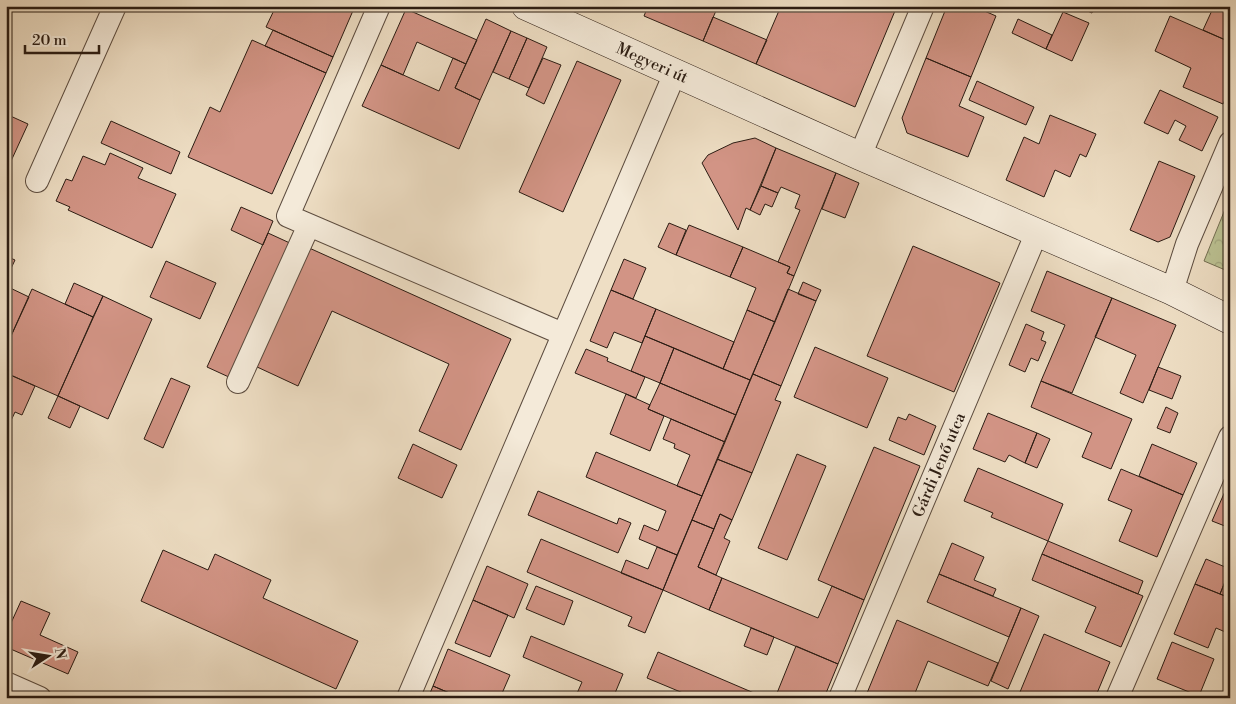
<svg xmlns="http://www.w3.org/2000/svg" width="1236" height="704" viewBox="0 0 1236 704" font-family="'Libre Bodoni',serif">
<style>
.park{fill:url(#park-crowns);stroke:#736e52}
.building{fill:#d29485;stroke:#2b1c13}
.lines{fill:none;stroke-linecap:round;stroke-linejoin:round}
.minor-casing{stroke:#5c4c3f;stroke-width:24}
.secondary-casing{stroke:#2b1c13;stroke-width:29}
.minor{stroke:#f4ead9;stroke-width:22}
.secondary{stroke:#f4ead9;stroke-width:28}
.labels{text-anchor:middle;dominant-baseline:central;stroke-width:4;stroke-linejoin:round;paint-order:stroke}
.street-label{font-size:16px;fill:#2b1c13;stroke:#f4ead9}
</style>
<defs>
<pattern id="park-crowns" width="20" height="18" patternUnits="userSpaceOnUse" patternTransform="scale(1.25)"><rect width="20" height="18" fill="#bbc192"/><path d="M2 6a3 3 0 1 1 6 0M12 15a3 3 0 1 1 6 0" fill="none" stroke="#a1a57d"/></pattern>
</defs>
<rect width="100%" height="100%" fill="#eedec4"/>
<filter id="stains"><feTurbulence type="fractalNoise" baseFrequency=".004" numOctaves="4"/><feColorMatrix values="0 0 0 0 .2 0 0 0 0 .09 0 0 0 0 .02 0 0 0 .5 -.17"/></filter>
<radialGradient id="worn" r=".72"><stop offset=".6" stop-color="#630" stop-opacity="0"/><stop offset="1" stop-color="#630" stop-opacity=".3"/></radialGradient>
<!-- park -->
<path class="park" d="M1230,197V272L1204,261Z"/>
<!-- building -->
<path class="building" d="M276,6H355L333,57L266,27Z
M648,6H718L703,41L644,16Z
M781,6H897L855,107L756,64Z
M947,6H973L996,16L971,77L926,58Z
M1076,6H1095L1092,13Z
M1214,6H1230V42L1203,30Z
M406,9L477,40L466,64L417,42L403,75L381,65Z
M1063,12L1089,23L1072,61L1046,49Z
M1170,16L1230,42V89L1223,104L1183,87L1191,68L1155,51Z
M713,17L767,40L756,64L703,41Z
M486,19L511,31L480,100L455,88Z
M1018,19L1052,35L1046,49L1012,33Z
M273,30L333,57L326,73L265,46Z
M511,31L527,38L509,79L493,72Z
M527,38L547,47L529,88L509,79Z
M252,40L326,73L272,194L188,157L210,107L220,112Z
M453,58L466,64L455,88L480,100L459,149L362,106L381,65L439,91Z
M543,58L561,65L544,104L526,95Z
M926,58L971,77L959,106L984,117L968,157L907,133L902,118Z
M577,61L621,80L563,212L519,192Z
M977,81L1034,107L1026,125L969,100Z
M1160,90L1218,117L1202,151L1179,140L1186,126L1175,120L1168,134L1144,123Z
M6,114L28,124L6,172Z
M1050,115L1096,134L1086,157L1080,154L1070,177L1055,170L1044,197L1006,180L1024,137L1039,144Z
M111,121L180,152L171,174L101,143Z
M755,138L776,148L750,210L746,208L738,230L702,163L708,155L733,143Z
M776,148L836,173L794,276L787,273L790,267L778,262L800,210L795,208L800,195L781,187L778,193L761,186Z
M110,153L143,168L138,178L176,194L152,248L68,210L70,207L56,201L66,179L72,181L83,156L105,165Z
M1159,161L1195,176L1170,237L1158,242L1130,230Z
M836,173L859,183L845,218L822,209Z
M761,186L778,193L772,207L765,204L760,215L750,210Z
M241,207L273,221L263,245L231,230Z
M669,223L686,230L676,255L658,247Z
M689,225L743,247L730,277L676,255Z
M268,233L292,244L231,378L207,367Z
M913,246L1000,283L954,392L867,356Z
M307,247L511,339L461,450L419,431L449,364L332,311L298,386L255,366Z
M743,247L790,267L787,273L794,276L775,322L747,310L756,288L730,277Z
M6,256L15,260L6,279Z
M624,259L646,268L633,299L611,290Z
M166,261L216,283L200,319L150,297Z
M1047,271L1112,298L1072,393L1041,381L1065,325L1031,311Z
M803,282L821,290L816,301L798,294Z
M74,283L103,296L93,317L65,304Z
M6,286L29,297L6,347Z
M32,289L93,317L58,396L6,373V347Z
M788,289L816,301L781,386L753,374Z
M611,290L656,309L642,343L614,332L607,348L590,341Z
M103,296L152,319L108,419L58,396Z
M1112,298L1176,325L1143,403L1120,393L1136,355L1095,337Z
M656,309L734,342L723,369L645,336Z
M747,310L775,322L750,380L723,369Z
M1026,324L1044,332L1041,340L1046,342L1038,361L1031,358L1025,372L1009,365Z
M645,336L674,348L660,383L631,371Z
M815,347L888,378L867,428L794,397Z
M674,348L750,380L736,415L660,383Z
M586,349L608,358L607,361L645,377L636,398L575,373Z
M1158,367L1181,376L1172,399L1149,390Z
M6,373L35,386L22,415L15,412L9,425L6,424Z
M753,374L781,386L775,400L781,402L752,473L717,459Z
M171,378L190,386L163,448L144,439Z
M1041,381L1132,419L1111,469L1082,457L1092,433L1031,407Z
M660,383L736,415L725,442L648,409Z
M626,394L650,405L648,409L664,416L650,451L610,434Z
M58,396L80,406L70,428L48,418Z
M1166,407L1178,413L1170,433L1157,428Z
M988,413L1037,433L1025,463L1009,455L1005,462L973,449Z
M909,414L936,426L924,455L889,440L898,417L906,420Z
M671,419L725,442L702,496L677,486L690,455L674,448L675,444L663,439Z
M1037,433L1050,439L1037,468L1025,463Z
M413,444L457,465L442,498L398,478Z
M1152,444L1197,463L1183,495L1139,476Z
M874,447L920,466L864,600L818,580Z
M596,452L702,496L677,555L639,539L644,525L658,531L666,511L586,477Z
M797,454L826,466L787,560L758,548Z
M717,459L752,473L732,520L720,514L714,529L692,520Z
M978,468L1063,504L1048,541L991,517L993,513L964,501Z
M1121,469L1183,495L1157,557L1119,541L1132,510L1108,500Z
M1230,480V528L1212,521Z
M538,491L617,524L619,518L631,523L618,553L528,515Z
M720,514L732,520L724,538L730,541L716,575L698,567Z
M692,520L714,529L698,567L722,578L709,610L663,590Z
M541,539L663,590L645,633L628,626L632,617L527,572Z
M1048,541L1143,581L1138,594L1042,554Z
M952,543L984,557L974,580L996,589L993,596L939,574Z
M657,547L677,555L663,590L621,573L626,560L648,569Z
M163,550L208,570L215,554L271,580L263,598L358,641L336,689L141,601Z
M1042,554L1143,596L1121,647L1085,632L1096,607L1032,580Z
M1206,559L1230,569L1220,594L1195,584Z
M487,566L528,584L514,618L473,600Z
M1230,570V598L1220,594Z
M939,574L1021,608L1009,637L927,602Z
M722,578L818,618L832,586L864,600L838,664L709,610Z
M1195,584L1230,598V634L1216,628L1208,648L1174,634Z
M536,586L573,601L564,625L526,609Z
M473,600L508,615L490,657L455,643Z
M21,601L50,613L40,635L78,652L68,674L6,647V621L11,623Z
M1021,608L1039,616L1008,689L991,681Z
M897,620L998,663L988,686L928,661L913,698H865Z
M751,628L774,637L767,655L744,646Z
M1044,634L1110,662L1095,698H1034L1020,692Z
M531,636L623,674L613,698H575L582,682L523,657Z
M1172,642L1214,659L1199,696L1157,679Z
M796,646L838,664L824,698H775Z
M448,649L510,675L500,698H461L433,686Z
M658,652L754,693L752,698H695L647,678Z
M433,686L461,698H428Z"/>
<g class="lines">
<!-- minor casing -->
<g class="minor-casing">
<path id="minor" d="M379,6L288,216L563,334
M860,156L923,6
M37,181L115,6
M1172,291L1187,244L1230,143
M238,382L309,225
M6,683L40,698
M408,698L675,73
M840,698L1037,232
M1117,698L1230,437"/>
</g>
<!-- secondary casing -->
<g class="secondary-casing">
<path id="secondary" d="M526,6L860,156L1172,291L1230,320"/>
</g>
<!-- minor -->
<use href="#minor" class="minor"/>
<!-- secondary -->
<use href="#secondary" class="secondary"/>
</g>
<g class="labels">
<!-- street labels -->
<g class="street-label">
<text transform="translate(652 63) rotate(24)">Megyeri út</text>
<text transform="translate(939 465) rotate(-67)">Gárdi Jenő utca</text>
</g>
</g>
<!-- margin -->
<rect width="1236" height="704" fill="none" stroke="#eedec4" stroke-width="25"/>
<rect x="8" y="8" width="1221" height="689" fill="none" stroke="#2b1c13" stroke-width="2.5"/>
<rect x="12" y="12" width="1211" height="679" fill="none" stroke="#2b1c13"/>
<!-- north arrow -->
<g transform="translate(48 656) rotate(78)" stroke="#f4ead9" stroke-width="4" paint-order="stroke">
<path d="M0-4L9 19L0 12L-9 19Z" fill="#2b1c13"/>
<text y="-8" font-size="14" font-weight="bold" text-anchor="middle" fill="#2b1c13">N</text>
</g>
<!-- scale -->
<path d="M25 45v8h74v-8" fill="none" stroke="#2b1c13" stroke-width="2.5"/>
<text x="32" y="45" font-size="15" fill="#2b1c13" stroke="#f4ead9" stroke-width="4" paint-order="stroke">20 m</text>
<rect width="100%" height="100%" filter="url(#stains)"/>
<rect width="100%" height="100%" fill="url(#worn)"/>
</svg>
